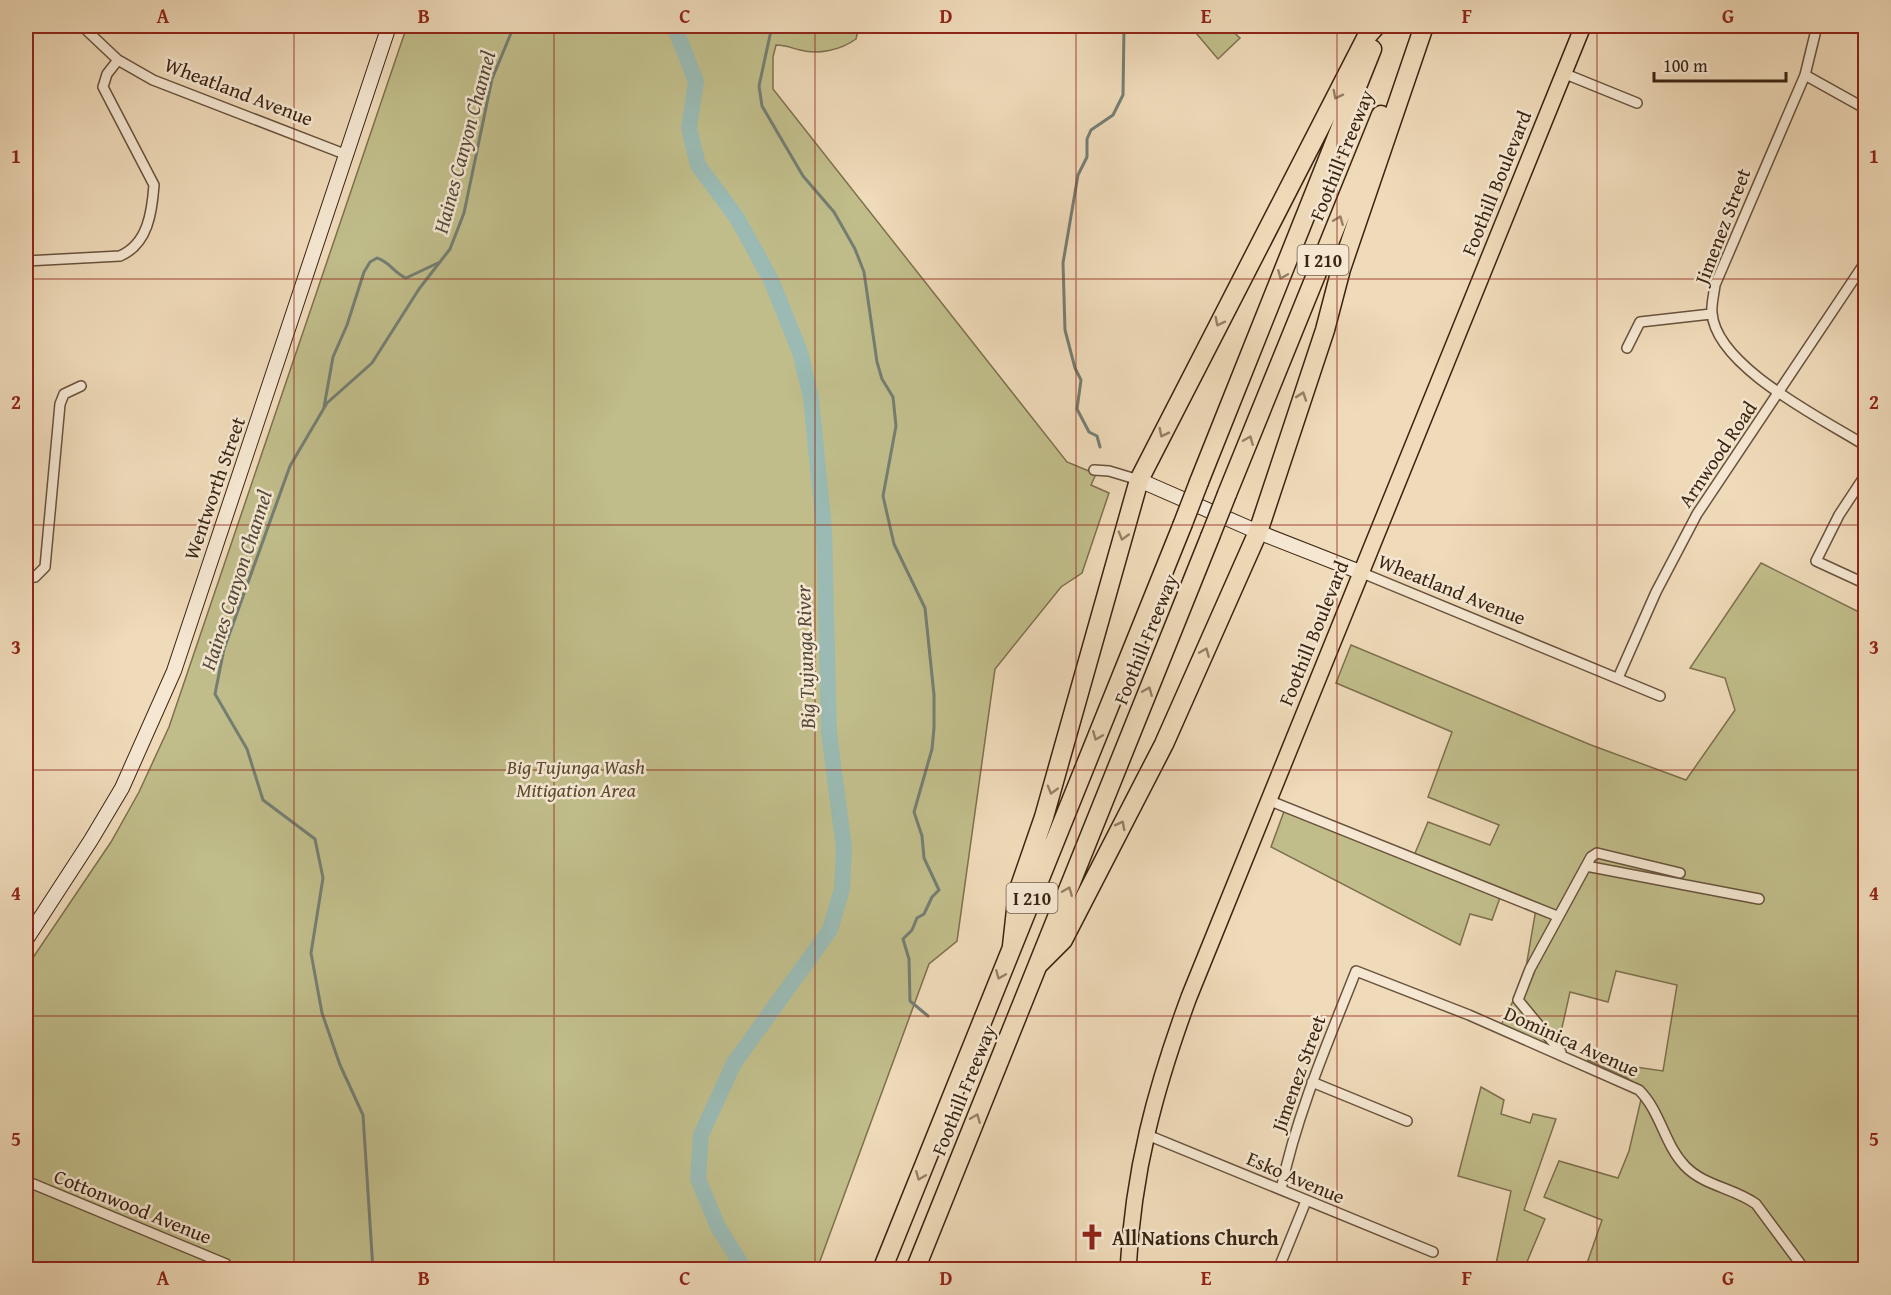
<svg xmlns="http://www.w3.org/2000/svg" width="1891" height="1295" viewBox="0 0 1891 1295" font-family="'Gentium Book Plus',serif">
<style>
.green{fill:#c0bd8a;stroke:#7e704e;stroke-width:1.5}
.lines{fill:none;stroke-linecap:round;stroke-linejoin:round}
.stream{stroke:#747e73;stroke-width:3}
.river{stroke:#9abab3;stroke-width:16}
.street-casing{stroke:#68523c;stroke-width:12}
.secondary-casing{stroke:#3b2412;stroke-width:16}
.primary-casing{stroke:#3b2412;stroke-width:18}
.highway-casing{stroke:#3b2412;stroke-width:21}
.street{stroke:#f5e7d2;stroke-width:9}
.secondary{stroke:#f5e7d2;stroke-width:14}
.primary{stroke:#efdab9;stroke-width:15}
.highway{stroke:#efdab9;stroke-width:18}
.highway-bridge-casing{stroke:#3b2412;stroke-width:21;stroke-linecap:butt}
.highway-bridge{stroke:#efdab9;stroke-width:18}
.oneway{stroke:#957f66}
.grid{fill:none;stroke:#8f2418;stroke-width:1.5;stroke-opacity:0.55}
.labels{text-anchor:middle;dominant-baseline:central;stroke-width:5;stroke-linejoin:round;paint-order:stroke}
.shield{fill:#f5e7d2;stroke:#735e4c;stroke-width:1.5}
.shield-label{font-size:18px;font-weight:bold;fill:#3b2412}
.street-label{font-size:20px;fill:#3b2412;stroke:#f5e7d2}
.park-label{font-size:20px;font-style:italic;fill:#5c4a30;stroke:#f5e7d2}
.poi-label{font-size:20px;font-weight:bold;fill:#3b2412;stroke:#f5e7d2;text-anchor:start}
.water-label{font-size:21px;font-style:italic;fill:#534a3a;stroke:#f5e7d2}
.neatline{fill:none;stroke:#8f2418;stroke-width:2}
.grid-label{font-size:20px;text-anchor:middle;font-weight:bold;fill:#8f2418}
</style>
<rect width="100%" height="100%" fill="#efdab9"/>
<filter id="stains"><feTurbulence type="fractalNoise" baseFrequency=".00333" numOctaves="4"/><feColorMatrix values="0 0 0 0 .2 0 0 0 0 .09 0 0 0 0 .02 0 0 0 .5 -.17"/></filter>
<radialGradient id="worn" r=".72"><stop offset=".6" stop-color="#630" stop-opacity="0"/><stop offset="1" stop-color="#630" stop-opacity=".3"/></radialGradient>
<!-- green -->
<path class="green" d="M407,26H859L856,39C841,50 818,55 800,50C791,48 786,45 776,45L773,57V89L1067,462L1096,474L1091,485L1109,493L1082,573L1061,587L995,669L957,941L929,964L817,1269L26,1270V968L111,842L139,792L169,727Z
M1190,26H1227L1240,38L1218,59Z
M1761,563L1865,615V1269H1585L1602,1220L1544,1197L1559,1161L1618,1178L1629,1151L1643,1091L1627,1078L1587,1060L1663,1071L1677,985L1616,971L1608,1002L1570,992L1557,1050L1499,1029L1524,979L1537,903L1501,895L1492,920L1470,914L1460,945L1271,847L1286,806L1413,858L1428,822L1490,845L1499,825L1428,797L1452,732L1336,683L1351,645L1591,745L1686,780L1735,710L1725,678L1690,668Z
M1481,1087L1504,1100L1501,1114L1530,1123L1533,1114L1556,1119L1524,1210L1545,1219L1524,1269H1495L1511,1191L1458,1176Z"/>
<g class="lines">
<!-- stream -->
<path class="stream" d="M772,26L759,86L762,106L803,176L834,212L855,249L864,272L877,362L882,379L893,397L896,426L883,496L894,544L925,608L934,695V728L932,749L914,812L922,836L924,858L939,890L932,897L924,914L917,918L912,930L903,939L909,959L910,1001L928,1016
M324,407L333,357L347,325L364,272L370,262L377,258C390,262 393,272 406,278L440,262
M1100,447L1097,436L1089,432L1077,409L1081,380L1075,368L1065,330L1063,263L1078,175L1087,157V139L1091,130L1113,115L1123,95L1124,26
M373,1270L363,1115L340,1065L322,1013L311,953L323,878L315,839L263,800L247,749L215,694L224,649L290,466L327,403L372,363L419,289L450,249L464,213L492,79L514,26"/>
<!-- river -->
<path class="river" d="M674,26L696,81L689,128L698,165L737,218L771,280L800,352L811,398L824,529L829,733L844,848L842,889L830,930L734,1063L701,1135L698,1179L718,1227L745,1270"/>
<!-- street casing -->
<g class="street-casing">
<path id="street" d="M1817,26L1805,75L1715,285C1714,294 1711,305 1712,313C1716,367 1823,419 1866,446
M118,60L153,80L347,155
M1563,73L1637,103
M1805,75L1866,109
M26,261L120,256C148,244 152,212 154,185L103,87L107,74L118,60L82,26
M1627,348L1640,322L1711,314
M1094,470L1109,471L1139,480
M1866,474L1839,515L1816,561L1866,584
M1360,572L1660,696
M26,578L35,577L45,567L60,404L64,394L81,386
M1618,678L1656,592L1697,514L1866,261
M1268,800L1557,916
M1586,866L1759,899
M1561,1052L1518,1000L1530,969L1591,857L1597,853L1680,873
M1312,1082L1407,1121
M1145,1134L1433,1252
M26,1181L226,1264
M1281,1189C1297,1113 1328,1042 1356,971L1469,1015L1639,1090C1661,1112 1664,1144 1685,1166C1704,1186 1734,1188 1756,1204L1805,1270
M1278,1270L1306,1201"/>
</g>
<!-- secondary casing -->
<g class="secondary-casing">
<path id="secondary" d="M1139,480L1258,532L1360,572
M26,940L91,840L122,788L174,671L389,26"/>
</g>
<!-- primary casing -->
<g class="primary-casing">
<path id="primary" d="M1128,1270C1133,1171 1155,1089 1189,997L1583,26"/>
</g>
<!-- highway casing -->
<g class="highway-casing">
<path id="highway" d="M1199,482L1372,49
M1227,494L1381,115
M1012,946L1018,892L1044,817L1139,480L1367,36L1376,26
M1038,965L1063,940L1164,744L1258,532L1325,330L1341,269L1424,26
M882,1270L1182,526
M915,1270L1210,537"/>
</g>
<!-- street -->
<use href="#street" class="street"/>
<!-- secondary -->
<use href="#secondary" class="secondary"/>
<!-- primary -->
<use href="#primary" class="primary"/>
<!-- highway -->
<use href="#highway" class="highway"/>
<!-- highway-bridge casing -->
<g class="highway-bridge-casing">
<path id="highway-bridge" d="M1182,526L1199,482
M1210,537L1227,494"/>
</g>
<!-- highway-bridge -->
<use href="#highway-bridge" class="highway-bridge"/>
</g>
<!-- one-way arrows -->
<defs><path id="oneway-chevron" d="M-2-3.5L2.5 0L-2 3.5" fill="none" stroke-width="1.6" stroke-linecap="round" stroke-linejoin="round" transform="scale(1.5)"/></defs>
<g class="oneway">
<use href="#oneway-chevron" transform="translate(1337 95) rotate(117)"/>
<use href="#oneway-chevron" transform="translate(1339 220) rotate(-68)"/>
<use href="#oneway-chevron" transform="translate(1282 275) rotate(112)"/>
<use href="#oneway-chevron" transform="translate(1219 322) rotate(117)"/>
<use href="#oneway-chevron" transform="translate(1302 396) rotate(-71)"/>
<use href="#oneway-chevron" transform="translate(1163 433) rotate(117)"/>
<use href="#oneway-chevron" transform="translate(1249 440) rotate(-68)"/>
<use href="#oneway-chevron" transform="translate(1123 536) rotate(106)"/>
<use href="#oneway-chevron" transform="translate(1205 652) rotate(-67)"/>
<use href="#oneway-chevron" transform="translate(1148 691) rotate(-68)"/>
<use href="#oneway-chevron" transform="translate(1097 736) rotate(112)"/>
<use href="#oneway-chevron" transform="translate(1052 790) rotate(106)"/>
<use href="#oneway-chevron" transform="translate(1121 825) rotate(-63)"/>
<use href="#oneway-chevron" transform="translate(1068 891) rotate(-68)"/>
<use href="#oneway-chevron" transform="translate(1000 975) rotate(112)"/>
<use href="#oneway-chevron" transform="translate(976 1118) rotate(-68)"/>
<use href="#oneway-chevron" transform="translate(920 1176) rotate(112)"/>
</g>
<!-- grid -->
<path class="grid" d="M294,26V1270M554,26V1270M815,26V1270M1076,26V1270M1337,26V1270M1597,26V1270M26,279H1866M26,525H1866M26,770H1866M26,1016H1866"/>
<!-- icons -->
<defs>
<g id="church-bare" transform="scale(2.07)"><path d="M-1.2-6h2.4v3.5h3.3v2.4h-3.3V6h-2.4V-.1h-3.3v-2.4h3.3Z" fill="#8f2418" stroke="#f5e7d2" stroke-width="2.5" paint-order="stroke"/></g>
</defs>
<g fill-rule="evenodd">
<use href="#church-bare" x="1092" y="1237"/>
</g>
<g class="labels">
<!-- shield labels -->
<g class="shield">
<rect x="1297.5" y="245" width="51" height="30" rx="4.5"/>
<rect x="1006.5" y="883" width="51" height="30" rx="4.5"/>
</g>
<g class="shield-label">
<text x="1323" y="260">I 210</text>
<text x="1032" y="898">I 210</text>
</g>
<!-- street labels -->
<g class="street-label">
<text transform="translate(239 91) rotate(21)">Wheatland Avenue</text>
<text transform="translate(1341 155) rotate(-68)">Foothill Freeway</text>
<text transform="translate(1496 183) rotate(-68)">Foothill Boulevard</text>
<text transform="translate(1722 226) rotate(-69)">Jimenez Street</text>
<text transform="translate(1717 454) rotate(-56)">Arnwood Road</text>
<text transform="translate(214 488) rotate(-71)">Wentworth Street</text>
<text transform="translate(1452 589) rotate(22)">Wheatland Avenue</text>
<text transform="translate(1313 633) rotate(-68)">Foothill Boulevard</text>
<text transform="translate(1145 639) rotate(-68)">Foothill Freeway</text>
<text transform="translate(1572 1041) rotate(24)">Dominica Avenue</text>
<text transform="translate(1298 1073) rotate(-70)">Jimenez Street</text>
<text transform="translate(963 1090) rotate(-68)">Foothill Freeway</text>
<text transform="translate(1296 1177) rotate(23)">Esko Avenue</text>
<text transform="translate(133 1206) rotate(22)">Cottonwood Avenue</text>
</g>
<!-- park labels -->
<g class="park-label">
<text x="576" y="766">Big Tujunga Wash<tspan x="576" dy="23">Mitigation Area</tspan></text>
</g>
<!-- poi labels -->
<g class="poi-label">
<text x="1112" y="1237">All Nations Church</text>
</g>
<!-- water labels -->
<g class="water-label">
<text transform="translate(464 142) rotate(-75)">Haines Canyon Channel</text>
<text transform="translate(236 580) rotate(-72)">Haines Canyon Channel</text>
<text transform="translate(805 657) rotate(-92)">Big Tujunga River</text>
</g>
</g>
<!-- margin -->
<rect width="1891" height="1295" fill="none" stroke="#efdab9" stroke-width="66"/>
<!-- scale -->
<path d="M1654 72v9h132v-9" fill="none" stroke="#3b2412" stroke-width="3"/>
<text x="1663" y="72" font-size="18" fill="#3b2412" stroke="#f5e7d2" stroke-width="4.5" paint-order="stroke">100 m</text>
<rect x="33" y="33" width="1825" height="1229" class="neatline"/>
<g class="grid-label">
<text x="163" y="23">A</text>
<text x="424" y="23">B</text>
<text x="685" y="23">C</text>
<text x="946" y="23">D</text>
<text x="1206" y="23">E</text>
<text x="1467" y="23">F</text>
<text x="1728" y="23">G</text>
<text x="16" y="163">1</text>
<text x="1874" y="163">1</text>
<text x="16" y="409">2</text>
<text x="1874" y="409">2</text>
<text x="16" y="654">3</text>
<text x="1874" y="654">3</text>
<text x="16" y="900">4</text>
<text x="1874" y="900">4</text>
<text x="16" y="1146">5</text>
<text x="1874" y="1146">5</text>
<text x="163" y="1285">A</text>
<text x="424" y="1285">B</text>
<text x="685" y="1285">C</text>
<text x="946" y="1285">D</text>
<text x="1206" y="1285">E</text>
<text x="1467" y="1285">F</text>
<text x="1728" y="1285">G</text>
</g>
<rect width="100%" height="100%" filter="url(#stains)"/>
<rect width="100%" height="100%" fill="url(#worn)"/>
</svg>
